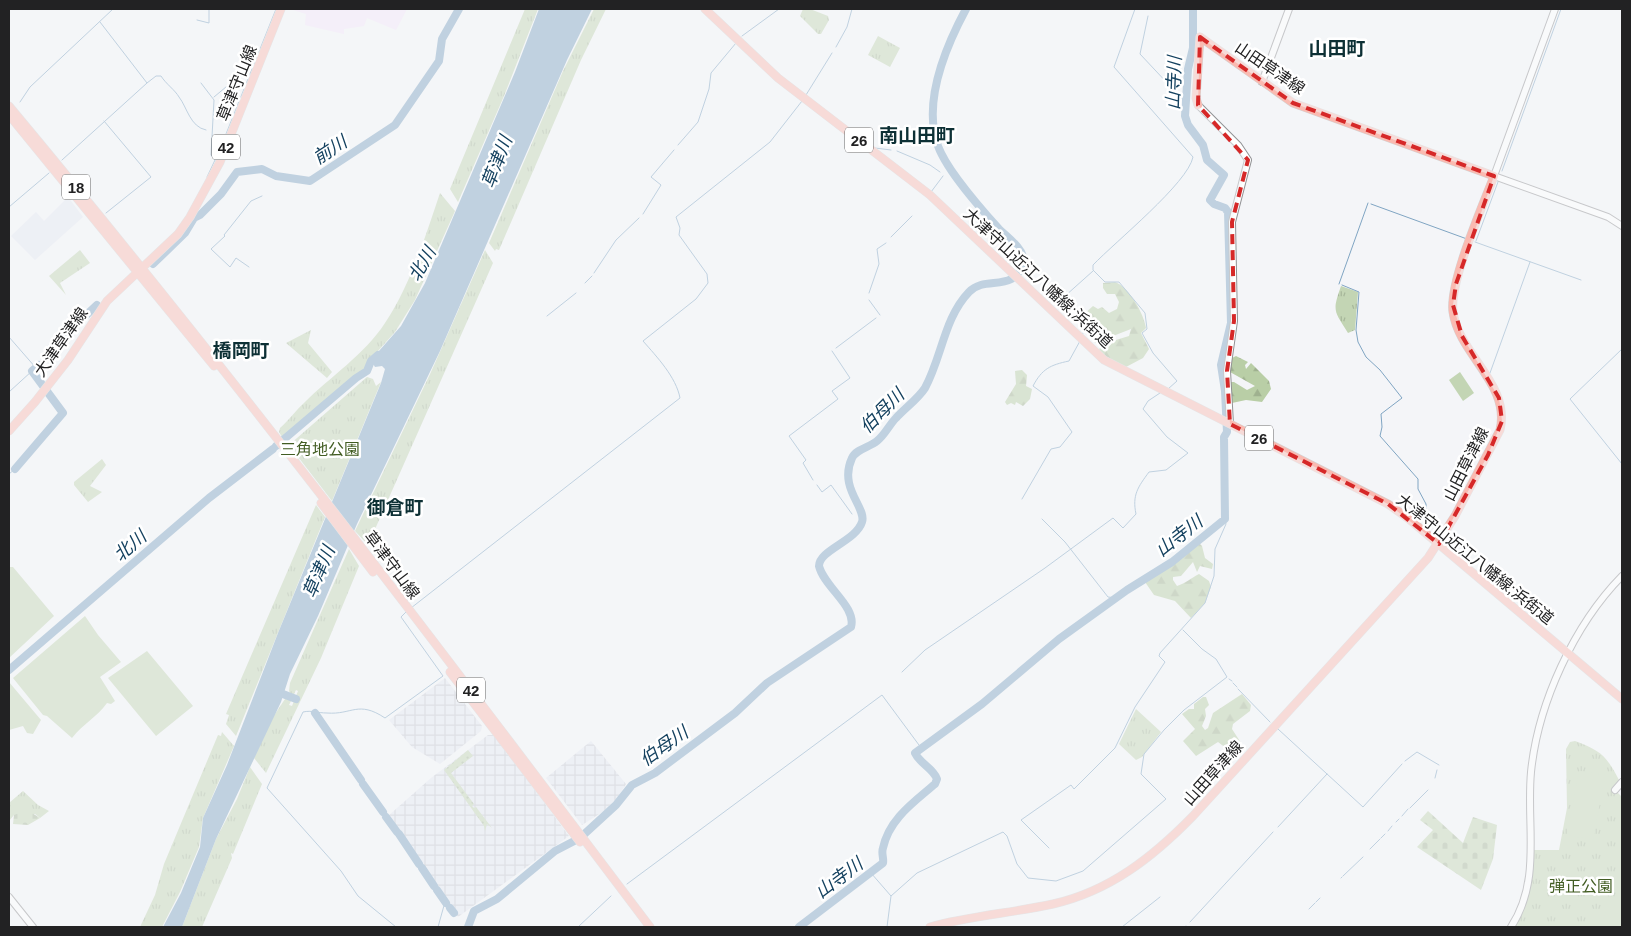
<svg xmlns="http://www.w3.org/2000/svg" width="1631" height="936" viewBox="0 0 1631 936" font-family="Helvetica,'Noto Sans JP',sans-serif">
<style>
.built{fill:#e5e8f2}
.industrial{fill:url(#industrial-grid)}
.medical{fill:#f3e6fa}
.grass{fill:url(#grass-tufts)}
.forest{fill:url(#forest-firs)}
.cemetery{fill:url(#cemetery-stones)}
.garden{fill:url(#garden-dots)}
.pitch{fill:#c3d5b4}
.water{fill:#80a5c3}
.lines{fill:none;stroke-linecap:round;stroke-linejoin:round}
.stream{stroke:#80a5c3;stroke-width:1}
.river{stroke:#80a5c3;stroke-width:8}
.minor-casing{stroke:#919194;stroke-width:8}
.major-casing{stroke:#d3d3d3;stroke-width:9}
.minor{stroke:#fff;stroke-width:6}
.major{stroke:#fabab1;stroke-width:8}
.marked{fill:none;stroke:#d62828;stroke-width:4;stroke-dasharray:10 6;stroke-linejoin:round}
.labels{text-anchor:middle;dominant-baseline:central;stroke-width:5;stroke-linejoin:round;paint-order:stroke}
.shield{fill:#fff;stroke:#646465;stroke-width:1}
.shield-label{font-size:15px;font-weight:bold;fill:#222223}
.street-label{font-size:16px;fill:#222223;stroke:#fff}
.park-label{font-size:16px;fill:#425d23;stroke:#fff}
.water-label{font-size:18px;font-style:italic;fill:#14415f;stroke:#fff}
.quarter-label{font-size:19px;font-weight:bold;fill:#0d3035;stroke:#fff}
</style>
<defs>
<pattern id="industrial-grid" width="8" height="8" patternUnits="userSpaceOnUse" patternTransform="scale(1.25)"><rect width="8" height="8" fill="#e5e8f2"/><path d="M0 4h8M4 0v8" fill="none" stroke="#c4c7cf"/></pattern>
<pattern id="grass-tufts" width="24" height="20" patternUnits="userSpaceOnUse" patternTransform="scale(1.25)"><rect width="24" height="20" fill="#c3d5b4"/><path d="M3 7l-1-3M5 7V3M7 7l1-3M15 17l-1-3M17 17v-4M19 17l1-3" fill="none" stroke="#a7b79a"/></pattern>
<pattern id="forest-firs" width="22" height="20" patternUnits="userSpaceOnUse" patternTransform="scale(1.25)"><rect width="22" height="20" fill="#b9cea6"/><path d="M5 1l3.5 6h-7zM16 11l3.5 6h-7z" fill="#9fb18f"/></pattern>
<pattern id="cemetery-stones" width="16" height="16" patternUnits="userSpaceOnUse" patternTransform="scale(1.25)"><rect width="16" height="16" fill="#c3d5b4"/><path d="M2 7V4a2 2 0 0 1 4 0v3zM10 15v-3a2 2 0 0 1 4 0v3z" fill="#a7b79a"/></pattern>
<pattern id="garden-dots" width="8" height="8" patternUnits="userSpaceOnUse" patternTransform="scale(1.25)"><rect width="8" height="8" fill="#c3d5b4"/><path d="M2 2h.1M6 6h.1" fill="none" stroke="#a7b79a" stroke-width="1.8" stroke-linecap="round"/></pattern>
</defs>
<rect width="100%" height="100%" fill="#f4f5f8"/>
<!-- built -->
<path class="built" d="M68,197L83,217L35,260L11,236L36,212L44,221Z"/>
<!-- industrial -->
<path class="industrial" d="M445,678L482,726L481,731L440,764L412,747L389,720Z
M488,735H494L569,836L458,917L388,816L431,778Z
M591,741L626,784L618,797L604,811L582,825L546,778Z"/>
<!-- medical -->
<path class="medical" d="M290,9H407L396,30L367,18L364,26L344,29V34L305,25L306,14Z"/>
<!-- grass -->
<path class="grass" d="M525,9H538L504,96L458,202L450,189Z
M594,9H606L581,60L499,250L496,249L495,251L489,243L563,71Z
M803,9H810L828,16L829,20L821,34H818L800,16Z
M878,36L900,48L890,67L868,55Z
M440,193L455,211L415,300L395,332L369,361L365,371L357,374L282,437L279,432L280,428C289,420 296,410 304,403C331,376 364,355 385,323C411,284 425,237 440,193Z
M80,250L90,263L60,283L66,295L49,276Z
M485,250L493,263L368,545L355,531L431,372Z
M1341,286L1358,292L1355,330L1348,333C1334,310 1332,312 1341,286Z
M311,330L308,343L332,372L327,378L286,343Z
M367,377L373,379L376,386L381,382L332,501L289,445Z
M102,459L106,465L90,486L102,492L88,502L74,485V482Z
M316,505L325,517L236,736L226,724L229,715L226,714Z
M349,549L359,566L321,658L266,773L254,758L273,717L285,699H292L289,705L292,706L298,691L296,690L293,696L291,695L289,691L290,683Z
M1136,709L1161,732L1142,757L1136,760L1119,744Z
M222,732L234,746L203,818L199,847L180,892L162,927H140L155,895L164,864L218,735L221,736Z
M1575,741C1601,751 1606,755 1619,780L1614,789L1622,797V927H1514C1528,901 1534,880 1534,850H1559L1567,808L1566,749L1570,742Z
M250,767L262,784L233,854L231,853L232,858L202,927H182L216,839L237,799Z
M23,791L38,805L49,811L40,818L35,814L14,815L9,821V803Z"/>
<!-- forest -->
<path class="forest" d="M1115,282C1129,287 1144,314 1146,328L1141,333L1149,349L1143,358L1126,367L1103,355L1099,349L1106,343L1129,336L1131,329L1095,343L1083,315L1093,306L1098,309L1102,307L1109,313L1117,309L1119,302L1115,294H1107L1103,288V283Z
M1236,356L1248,362L1245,365L1246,369L1251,363L1269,381L1271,389L1262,402L1246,400L1232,403L1230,382H1234L1247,390L1255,386L1230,372L1232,358Z
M1022,370L1027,375L1026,386L1032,389L1030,399L1023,406L1016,402L1015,405L1011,403L1007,405L1005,402L1016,384L1015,371Z
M1198,542L1202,546L1205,558L1213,564L1212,569L1200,566L1197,572L1193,562L1181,576L1173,577V580L1177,586C1186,583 1191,578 1199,574L1209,581L1211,587L1205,603L1191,618L1175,601L1154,595L1145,582L1148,578L1161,572L1178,559H1182L1185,552Z
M1242,694L1251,705L1250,711L1233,724L1232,729L1243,746L1242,750L1235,755L1218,742L1196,756L1183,741L1195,729L1182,714L1189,709H1194V704L1203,697H1206L1209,705L1205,709L1206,716L1202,726L1205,730L1208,728L1213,713Z"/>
<!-- cemetery -->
<path class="cemetery" d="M27,810L40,818L28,825L13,824L14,815Z
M1428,811L1463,843L1473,817L1497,825L1493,859L1481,890L1417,847L1433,830L1420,820Z"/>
<!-- garden -->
<path class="garden" d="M468,750L473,756L451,773L474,804L472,806L474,808L476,807L492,828L487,824L485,831L484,826L444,770Z"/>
<!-- pitch -->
<path class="pitch" d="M1460,372L1474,393L1463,401L1449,380Z
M9,567H13L54,616L9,658Z
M85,616L98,635L121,662L100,677L115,701L111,704L107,703C97,717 83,724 72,738L47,716L43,715L13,678Z
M147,651L193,706L156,736L108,678Z
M9,682L41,720L33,734L27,733L23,726L9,730Z
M1579,771L1605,775L1593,840L1567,835Z
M1622,894V927H1601L1607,909Z"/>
<!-- water -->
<path class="water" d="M539,9H592L567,60L440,351L357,524L318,616L290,674L281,702L216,839L182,927H163L181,893L200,847L203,818L227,765L278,633L381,383L385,369L382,366L375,367L371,360L401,326L425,283L515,72Z"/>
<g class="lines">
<!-- stream -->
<path class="stream" d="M1135,9L1114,67L1193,157C1188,183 1115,242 1093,265V270L1105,282H1119L1145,313L1147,329L1142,333L1153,353L1177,381L1168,389
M1148,16L1140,54L1185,102
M197,20L209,23V9
M742,36L779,9
M836,47L847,27L852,9
M147,83L156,76H161C166,84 175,90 179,97C187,107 190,127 206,130
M201,83L214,100L211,155L215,160
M806,95L832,53
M214,97L251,66L253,67
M20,102L30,87L113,9
M806,104L836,127
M104,121L151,177L106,213
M847,136L850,141L862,147
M678,145L698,122L709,89L711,73L736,43
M875,148L891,150
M897,151L930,165L940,172
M218,154L276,9
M62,160L147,83L100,22
M1502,171L1561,9
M207,177L215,160
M931,192L943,176
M1371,204L1467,239
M9,207L49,173
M643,214L661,185L651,177L674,150
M891,237L912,216
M1476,241L1498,182
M1475,242L1581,280
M249,267L236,258L230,267L211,249L225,236L224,235L251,201L262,196
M594,273L616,240L639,218
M585,283L592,276
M1339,284L1368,203
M1342,285L1359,292L1356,330L1358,342L1366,357L1380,370L1402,398L1381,414L1382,427L1380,436L1418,479V489L1426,504V514H1424L1419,523
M869,293L879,264L877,249L886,243
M869,300L880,315
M547,316L576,293
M1082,335L1085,329L1079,315L1065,296L1093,271
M9,337L36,368
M836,348L876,318
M1622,349L1570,399L1622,464
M1490,373L1530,262
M9,392L32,371
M9,474L15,469
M813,480L803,463L806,460L789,436L838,399L832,391L850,378L832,351
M817,485L822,492L831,485L852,514
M1022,499L1051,449L1060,447L1072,432L1048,397L1033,386C1042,369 1050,365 1069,361L1080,341
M1042,519L1065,542L1108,597L1116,598
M411,608L680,398C676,377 657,357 643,341L696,299L708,283L707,274L679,235L680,228L676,217L770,142L802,101
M902,672L925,650L1045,568L1113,518L1123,528L1136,514C1132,495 1138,487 1149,472L1166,470L1188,453L1167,437L1143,409L1148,401L1160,393
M1229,679L1232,681
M1233,683L1237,687
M1238,689L1270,722
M1278,729L1363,807L1402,764
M1405,761L1417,752L1439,765
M1435,778L1437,770
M1410,808L1428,790
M1402,816L1408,809
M1396,822L1399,819
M1278,827L1327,774
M1388,831L1392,826
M1381,838L1385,834
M1049,848L1021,820L1071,785L1074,789L1115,748L1135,707L1165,662L1159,656L1160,653L1205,603L1214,576L1215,549L1226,524L1225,519
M1370,849L1380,839
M871,873L891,896L917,873L1003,832L1007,836L1017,864L1028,878L1056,881L1083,871L1166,799L1141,774L1144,754L1164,730L1184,710L1227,677L1216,659L1202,649L1183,630
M1343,876L1363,857
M1341,878L1342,877
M627,884L882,695L919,745
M1316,902L1320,898
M1309,909L1315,903
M1190,922L1273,832
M396,927L358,896L341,871L267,788L303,712C312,710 317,713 327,713C352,715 358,700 385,718L443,676L401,617L406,612
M438,927L445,902
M578,927L611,896
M887,927L891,896
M1122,927L1160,897
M1186,927V926"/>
<!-- river -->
<path class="river" d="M153,264L185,233L194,218L200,215L221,194L237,172L262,169L276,176L310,181L395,125L439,61L442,39L459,9
M51,348L97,305
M276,446L356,378L367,371L371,361L378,355
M15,469L63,413L32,371L39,365
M9,670L209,498L273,449
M275,691L296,699
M315,713L361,780
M363,784L383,812
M386,817L397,832
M399,834L419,864
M422,868L434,886
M437,890L446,903
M450,908L454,913
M468,927L474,911L497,899L555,851L580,838L616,805L632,785L655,773L735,713L767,683L851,627C857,607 824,587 819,566C819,550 856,541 862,522C867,508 838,488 852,458C856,449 870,447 877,441C885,435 889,425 896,418C905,408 918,399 925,388C942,357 944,318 969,292C986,274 1014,295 1024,261C1024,249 1007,237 999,229C981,209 947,171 938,146C922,102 945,48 966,9
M799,927L883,863C884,858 881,853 883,848C889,819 914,802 935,784L937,779C933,768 920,764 915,753L982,704L1059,639L1127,590L1172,562L1225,519L1224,437L1227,432L1225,391L1221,365L1231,323L1228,212L1225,208L1214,204L1210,200L1224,175L1207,160L1203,145L1188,125L1185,116L1188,69L1193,48V9"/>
<!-- minor casing -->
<g class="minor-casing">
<path id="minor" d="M1555,9L1494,176L1608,217L1622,226
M1262,82L1289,9
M1198,105L1238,145L1248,160L1232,222L1234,321L1227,371L1230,424
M1615,790L1622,782
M9,897L33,927
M1511,927C1542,879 1526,826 1531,772C1538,703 1574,625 1622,576"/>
</g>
<!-- major casing -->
<g class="major-casing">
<path id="major" d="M705,9L778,78L930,195L1104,360L1388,504L1409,519L1622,699
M1198,105L1196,98L1200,37
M9,106C232,373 441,650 650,927
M9,115L214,366
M9,431L35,402L68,360L107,301L178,234L190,217L220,162L281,9
M321,503L373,572
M450,672L580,842
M930,927C970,916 1012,913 1053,904C1110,891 1153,857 1193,816L1428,558L1455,516L1500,430C1511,384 1459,355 1453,312C1449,282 1482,208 1494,176L1293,103L1200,37"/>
</g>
<!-- minor -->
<use href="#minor" class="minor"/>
<!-- major -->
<use href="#major" class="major"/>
</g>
<!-- marked area -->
<path d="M0 0H1631V936H0ZM1200,37L1293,103L1494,176L1456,284L1453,305L1462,336L1499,398L1502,421L1488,455L1439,544L1388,504L1230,424L1227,371L1234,321L1232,222L1248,160L1198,105Z" fill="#f4f5f8" fill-opacity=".55" fill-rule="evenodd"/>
<path class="marked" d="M1200,37L1293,103L1494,176L1456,284L1453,305L1462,336L1499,398L1502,421L1488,455L1439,544L1388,504L1230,424L1227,371L1234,321L1232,222L1248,160L1198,105Z"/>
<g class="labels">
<!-- shield labels -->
<g class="shield">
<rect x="845" y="127.5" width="28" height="25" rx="4"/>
<rect x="212" y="134.5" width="28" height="25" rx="4"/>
<rect x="62" y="174.5" width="28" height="25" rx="4"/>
<rect x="1245" y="425.5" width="28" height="25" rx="4"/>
<rect x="457" y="677.5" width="28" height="25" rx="4"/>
</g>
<g class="shield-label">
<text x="859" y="140">26</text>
<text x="226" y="147">42</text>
<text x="76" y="187">18</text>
<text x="1259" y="438">26</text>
<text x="471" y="690">42</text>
</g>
<!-- street labels -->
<g class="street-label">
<text transform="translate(1270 68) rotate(34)">山田草津線</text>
<text transform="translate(237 83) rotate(-68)">草津守山線</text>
<text transform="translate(1038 278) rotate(43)">大津守山近江八幡線;浜街道</text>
<text transform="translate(61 342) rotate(-55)">大津草津線</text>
<text transform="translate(1466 464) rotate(-63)">山田草津線</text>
<text transform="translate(1475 559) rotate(39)">大津守山近江八幡線;浜街道</text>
<text transform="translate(392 565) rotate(53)">草津守山線</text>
<text transform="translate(1213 773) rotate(-48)">山田草津線</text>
</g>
<!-- park labels -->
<g class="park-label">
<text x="320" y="449">三角地公園</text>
<text x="1581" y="886">弾正公園</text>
</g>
<!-- water labels -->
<g class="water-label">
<text transform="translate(1174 83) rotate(-88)">山寺川</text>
<text transform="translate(330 150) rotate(-33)">前川</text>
<text transform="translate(497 162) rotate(-69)">草津川</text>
<text transform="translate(422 264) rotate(-60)">北川</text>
<text transform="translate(882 411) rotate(-45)">伯母川</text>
<text transform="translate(1179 536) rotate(-38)">山寺川</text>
<text transform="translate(130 546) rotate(-41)">北川</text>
<text transform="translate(319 572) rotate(-67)">草津川</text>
<text transform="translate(664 746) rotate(-35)">伯母川</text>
<text transform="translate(839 878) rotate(-37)">山寺川</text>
</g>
<!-- quarter labels -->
<g class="quarter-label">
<text x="1337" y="48">山田町</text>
<text x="917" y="135">南山田町</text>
<text x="241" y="350">橋岡町</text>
<text x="395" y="507">御倉町</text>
</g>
</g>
<!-- border -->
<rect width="1631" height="936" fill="none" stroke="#222223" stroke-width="20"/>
</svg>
